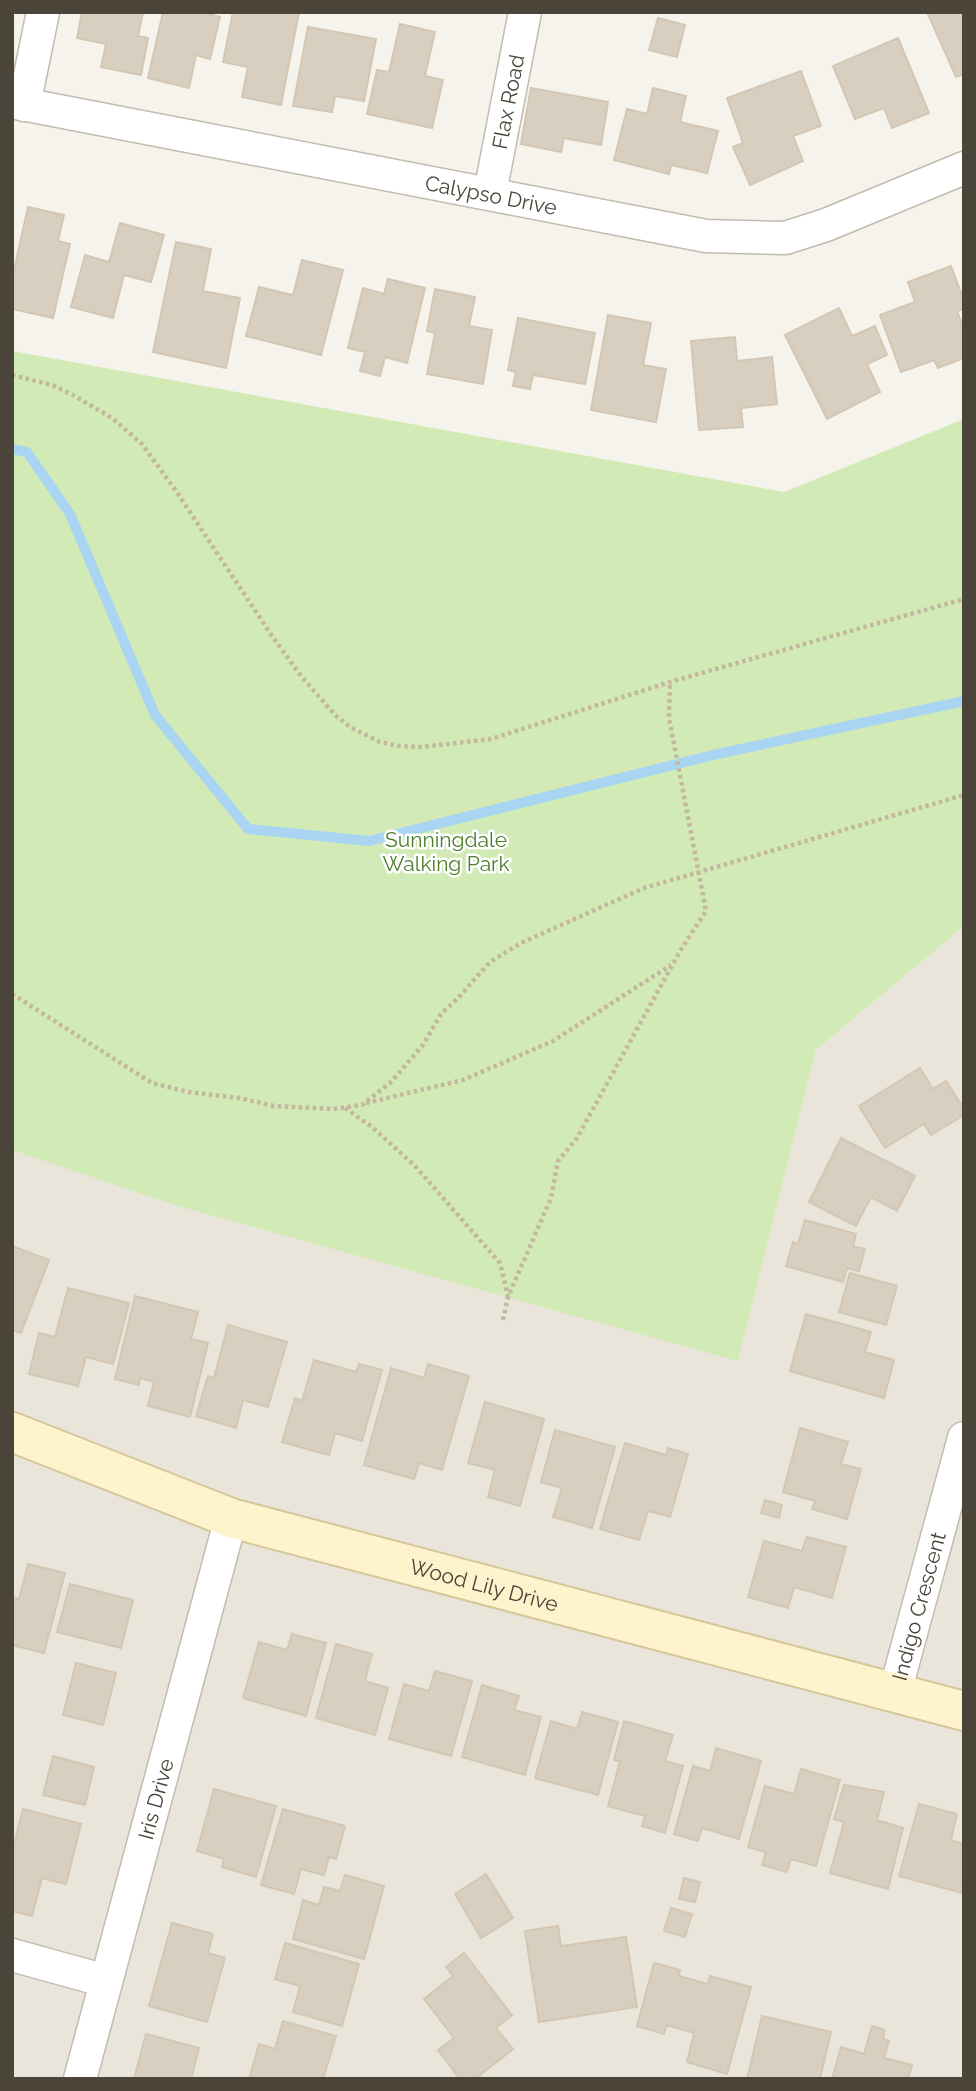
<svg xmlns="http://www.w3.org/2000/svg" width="976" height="2091" viewBox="0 0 976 2091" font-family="Raleway,sans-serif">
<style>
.residential{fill:#eae5da}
.green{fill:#d2eab5}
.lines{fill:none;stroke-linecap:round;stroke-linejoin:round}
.stream{stroke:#a9d4f2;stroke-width:10}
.building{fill:#d8cfc1;stroke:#d3c7b4;stroke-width:2}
.street-casing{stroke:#c2bbae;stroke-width:35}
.secondary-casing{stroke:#d6c79b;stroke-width:42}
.path{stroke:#c4b79f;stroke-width:4.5;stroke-dasharray:3.5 3.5;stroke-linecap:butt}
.street{stroke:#fff;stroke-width:32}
.secondary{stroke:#fff3cd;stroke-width:38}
.labels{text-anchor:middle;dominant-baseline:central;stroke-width:5;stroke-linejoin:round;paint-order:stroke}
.street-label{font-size:21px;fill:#4b4439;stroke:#fff}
.park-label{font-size:21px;fill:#4a7f2a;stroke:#fff}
</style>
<rect width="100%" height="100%" fill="#f6f3ec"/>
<!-- residential -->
<path class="residential" d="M964,926V2079H12V1150L177,1206L738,1360L816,1050Z"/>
<!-- green -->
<path class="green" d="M12,351L784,492L964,419V926L816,1050L738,1361L177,1206L12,1150Z"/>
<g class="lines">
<!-- stream -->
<path class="stream" d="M12,449L27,452L70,514L155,715L248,829L369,841L713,755L964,701"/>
</g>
<!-- building -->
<path class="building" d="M82,12H143L138,36L148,38L141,75L101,67L106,44L77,38Z
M163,12H201L220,17L210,59L196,55L189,88L148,78Z
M233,12H299L281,105L242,97L248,67L223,62Z
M927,12L964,13V74L956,77Z
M658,18L685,25L677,57L649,50Z
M400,24L435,32L425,76L443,80L432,128L367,114L377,70L389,72Z
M308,27L376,39L364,101L335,96L332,112L293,106Z
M898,38L929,113L892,128L884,108L855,119L833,66Z
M801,71L821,126L793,136L803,161L750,185L733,147L743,143L727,98Z
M531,88L608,102L601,145L564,138L561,152L521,144Z
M653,88L686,96L680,122L718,131L707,173L671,165L669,174L614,160L627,109L647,114Z
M28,207L64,215L58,241L70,244L53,318L12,309V279Z
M120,223L164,235L151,282L124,275L113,318L71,307L85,255L109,262Z
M176,242L211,249L203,291L240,298L226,368L153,352Z
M302,260L343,270L321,355L246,336L259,287L293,295Z
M951,266L964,301V309L957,311L964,329V358L938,368L934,360L901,372L880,315L915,302L908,282Z
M388,279L425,288L407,363L385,357L380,376L360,371L365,352L348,348L363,288L384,294Z
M435,289L475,297L469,326L492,330L483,384L427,374L435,333L427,331Z
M839,308L852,336L875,326L887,355L867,364L880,392L827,419L785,335Z
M608,315L651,323L643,365L666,369L656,422L591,410Z
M518,318L595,333L585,384L533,375L530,389L513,386L516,372L508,370Z
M735,337L737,361L772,357L777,404L741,408L743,427L699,430L691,341Z
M920,1068L933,1089L946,1081L964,1109V1115L931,1135L924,1124L885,1148L859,1106Z
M841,1138L915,1176L897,1211L871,1197L856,1226L809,1202Z
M805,1220L856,1234L853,1246L865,1249L859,1271L847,1268L843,1282L786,1266L793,1242L798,1244Z
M12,1246L49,1260L21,1333L12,1330Z
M850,1273L897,1286L886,1325L839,1312Z
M68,1288L129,1303L113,1364L86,1357L78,1386L29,1374L39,1333L55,1337Z
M135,1296L198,1312L191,1339L208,1343L190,1417L148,1406L154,1382L140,1378L139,1385L115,1379Z
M806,1314L871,1332L865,1352L894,1360L884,1398L790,1371Z
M228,1325L287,1342L268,1407L243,1400L236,1428L196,1416L208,1376L214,1378Z
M314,1360L356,1372L359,1364L382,1370L362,1441L335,1433L329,1455L282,1442L295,1398L302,1401Z
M428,1364L469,1376L442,1470L419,1463L414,1479L364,1465L391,1368L424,1378Z
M485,1402L544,1419L520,1506L488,1497L495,1470L468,1463Z
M800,1428L848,1442L841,1464L861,1469L847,1519L812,1509L815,1501L783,1492Z
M555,1430L615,1447L592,1528L553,1517L562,1488L541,1482Z
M625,1443L666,1455L668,1448L688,1454L670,1517L648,1511L639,1540L600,1529Z
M765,1500L782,1505L779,1518L761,1513Z
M807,1537L846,1547L832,1598L794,1587L788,1608L748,1597L764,1541L802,1551Z
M28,1564L65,1573L44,1653L12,1645V1597L19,1599Z
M70,1584L133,1600L121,1648L57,1632Z
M292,1634L326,1643L306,1716L243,1698L259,1642L287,1650Z
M336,1644L372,1654L365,1681L388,1688L375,1735L316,1718Z
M76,1663L116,1673L103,1725L63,1715Z
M435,1671L472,1681L451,1756L389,1739L404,1684L429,1691Z
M482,1685L519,1696L514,1710L541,1717L525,1775L462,1757Z
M582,1712L618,1722L598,1795L535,1778L551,1721L577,1729Z
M624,1721L673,1735L665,1761L683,1766L665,1833L642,1826L645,1816L608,1806L620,1761L614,1760Z
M716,1748L761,1761L739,1839L702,1828L698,1841L674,1834L693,1766L710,1771Z
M53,1756L94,1767L85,1805L43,1795Z
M801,1769L840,1780L816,1866L791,1859L787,1872L762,1865L766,1852L748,1847L765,1786L794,1794Z
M844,1785L884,1792L877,1820L903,1828L888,1889L830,1873L844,1822L834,1819Z
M214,1789L276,1806L256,1877L222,1867L224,1859L197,1851Z
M919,1804L957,1814L951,1840L964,1844L962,1893L899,1876Z
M23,1809L81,1824L66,1884L42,1878L32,1916L12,1911V1852Z
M283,1809L345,1826L336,1859L329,1857L324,1875L301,1869L294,1894L261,1885Z
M486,1874L513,1918L481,1938L455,1894Z
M345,1875L384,1886L364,1959L293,1939L303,1900L319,1905L324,1887L340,1891Z
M684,1878L700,1882L695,1902L679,1899Z
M671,1908L692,1914L685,1937L664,1931Z
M172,1923L213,1934L208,1953L225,1958L207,2022L149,2006Z
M558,1926L561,1946L626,1937L637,2007L539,2022L525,1931Z
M285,1943L359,1964L342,2026L293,2012L300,1986L275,1979Z
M464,1953L512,2015L496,2028L513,2049L475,2079H460L438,2050L454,2038L424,1999L453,1976L446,1967Z
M654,1963L680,1970L679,1976L708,1984L710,1976L751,1987L727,2074L687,2062L694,2033L667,2025L664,2034L637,2026Z
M762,2016L831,2032L820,2079H747Z
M283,2021L336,2036L323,2079H249L259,2044L275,2049Z
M872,2026L885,2030L883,2039L889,2041L884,2058L912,2065L908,2079H832L841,2047L864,2054Z
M146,2034L199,2048L191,2079H134Z"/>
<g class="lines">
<!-- street casing -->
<g class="street-casing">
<g id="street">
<path id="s1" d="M12,102L706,236L785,238L826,225L964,168"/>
<path d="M24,105L43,12"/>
<path id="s2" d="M490,193L525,12"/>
<path id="s3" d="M895,1692L964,1438"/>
<path d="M12,1955L106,1981"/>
<path id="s4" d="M80,2079L231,1518"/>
</g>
</g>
<!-- secondary casing -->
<g class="secondary-casing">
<g id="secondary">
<path id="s5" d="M12,1432L231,1518L964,1711"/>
</g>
</g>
<!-- path -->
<path class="path" d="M12,375L52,385L73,395L112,418L142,444L176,491L272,636L301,676L335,715L350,727L380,742L399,746L421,747L491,739L670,682L964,599
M12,994L152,1083L188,1092L239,1098L274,1106L333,1109L362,1105L391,1082L423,1045L441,1014L459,997L490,962L521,943L644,888L964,795
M366,1103L463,1080L553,1041L671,965
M345,1108L372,1127L415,1166L500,1263L508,1296
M503,1320L508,1297L551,1198L558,1161L577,1138L680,951L706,911L669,718L670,682"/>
<!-- street -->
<use href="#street" class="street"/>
<!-- secondary -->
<use href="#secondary" class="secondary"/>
</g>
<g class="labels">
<!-- street labels -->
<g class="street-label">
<text stroke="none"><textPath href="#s2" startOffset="93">Flax Road</textPath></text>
<text stroke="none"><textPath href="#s1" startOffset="488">Calypso Drive</textPath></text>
<text stroke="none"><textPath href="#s5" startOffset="497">Wood Lily Drive</textPath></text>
<text stroke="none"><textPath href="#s3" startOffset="89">Indigo Crescent</textPath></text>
<text stroke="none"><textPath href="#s4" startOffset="290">Iris Drive</textPath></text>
</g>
<!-- park labels -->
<g class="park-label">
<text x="446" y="839">Sunningdale<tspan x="446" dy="24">Walking Park</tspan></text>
</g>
</g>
<!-- border -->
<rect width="976" height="2091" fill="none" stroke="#4b4439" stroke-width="28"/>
</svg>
